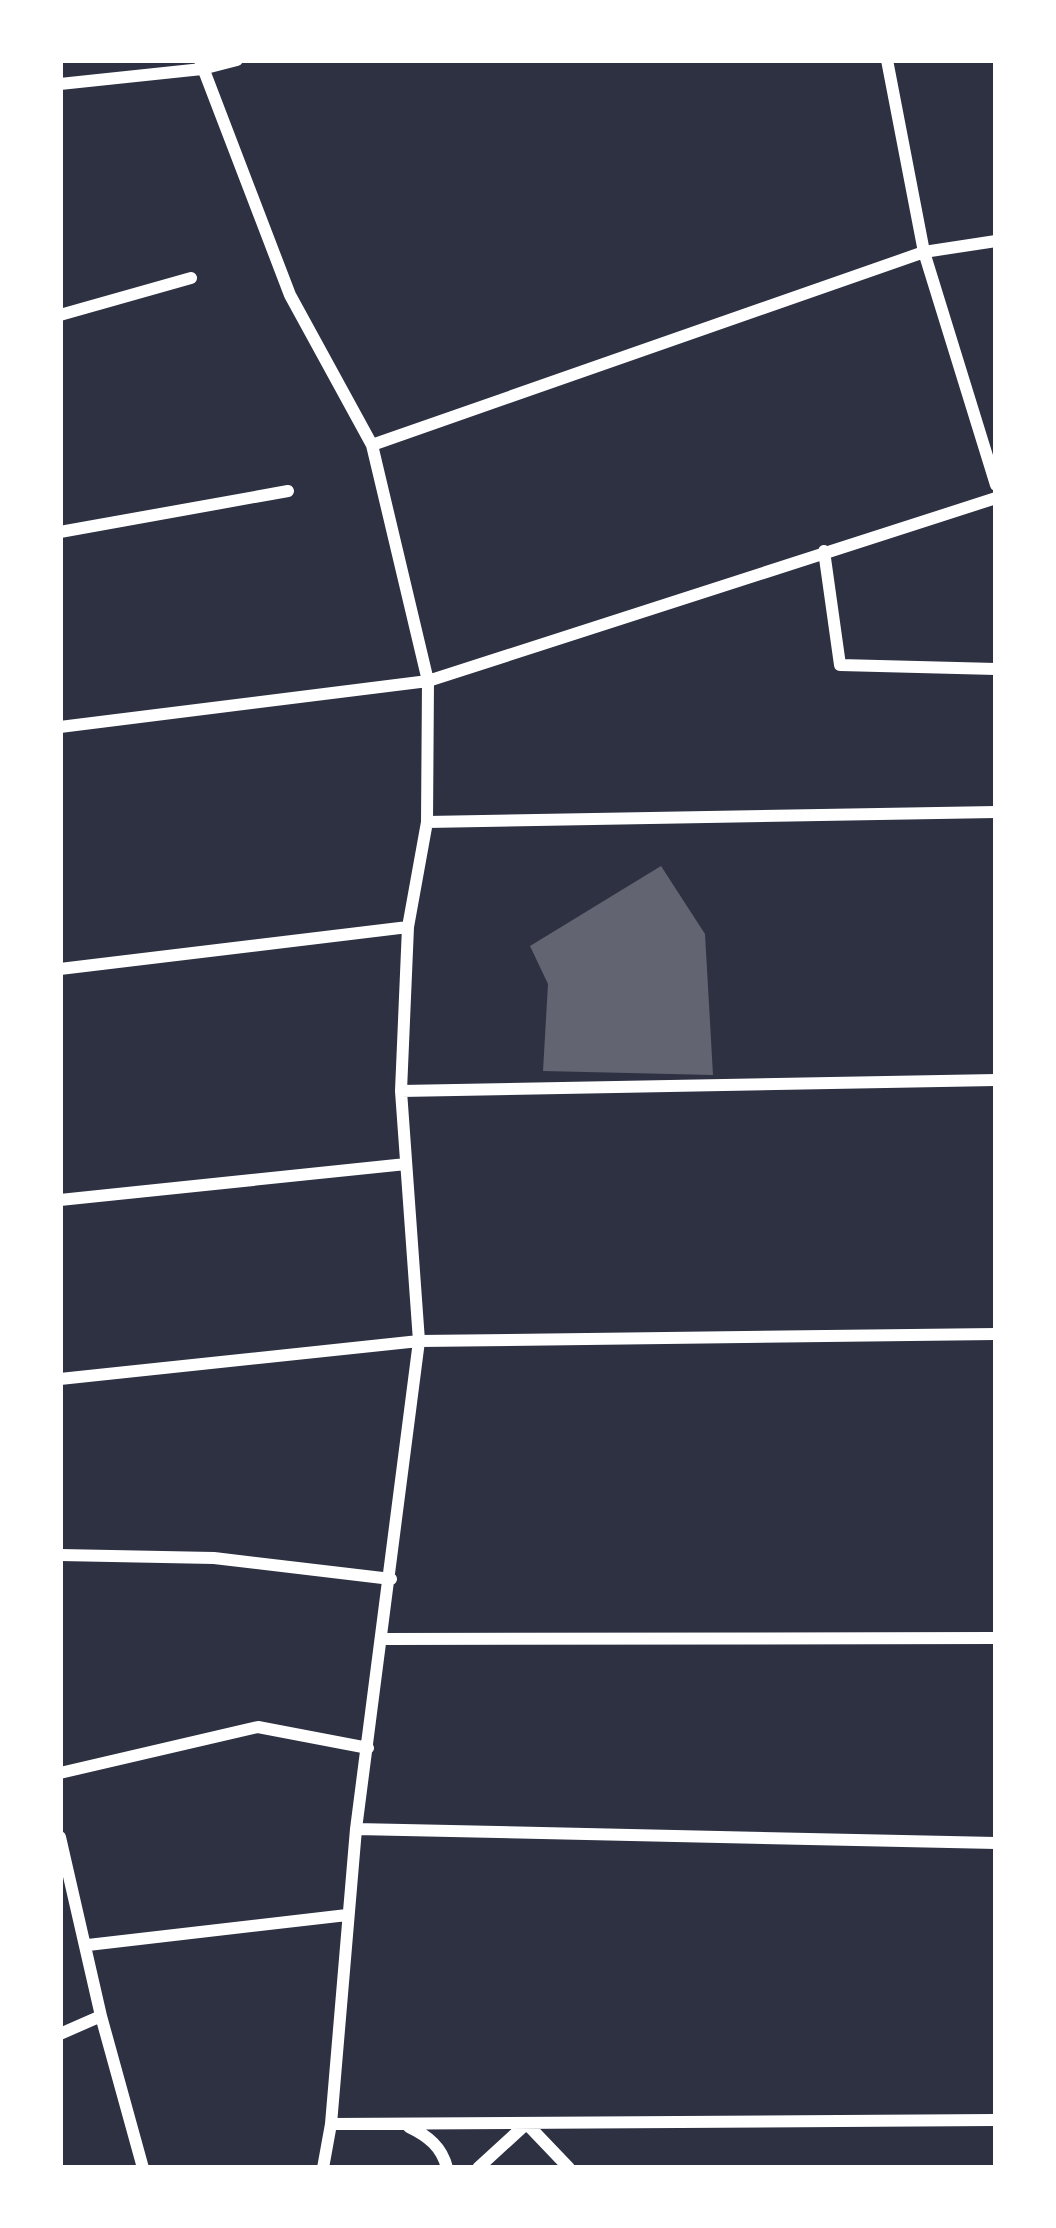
<svg xmlns="http://www.w3.org/2000/svg" width="1056" height="2228" viewBox="0 0 1056 2228" font-family="'PT Serif',serif">
<style>
.building{fill:#626471}
.lines{fill:none;stroke-linecap:round;stroke-linejoin:round}
.minor{stroke:#fff;stroke-width:12}
</style>
<rect width="100%" height="100%" fill="#2d3142"/>
<!-- building -->
<path class="building" d="M661,866L705,934L713,1075L543,1071L548,984L530,946Z"/>
<g class="lines">
<!-- minor -->
<path class="minor" d="M200,60L290,295L372,445L428,681L427,822L408,927L401,1091L419,1341L356,1829L331,2124L323,2168
M887,60L924,252L996,485
M60,84L202,69L237,60
M60,315L191,278
M372,445L924,252L996,241
M60,532L288,491
M824,551L840,665L996,669
M60,727L428,681L996,498
M427,822L996,812
M60,969L408,927
M401,1091L996,1080
M60,1200L406,1164
M60,1379L419,1341L996,1334
M60,1555L214,1558L391,1579
M383,1639L996,1638
M60,1773L258,1727L368,1748
M356,1829L996,1843
M60,1837L101,2016L143,2168
M88,1945L347,1915
M60,2034L101,2016
M526,2123L569,2168
M331,2124L996,2120
M409,2127C428,2136 442,2147 447,2168
M478,2168L526,2124"/>
</g>
<!-- border -->
<rect width="1056" height="2228" fill="none" stroke="#ffffff" stroke-width="126"/>
</svg>
